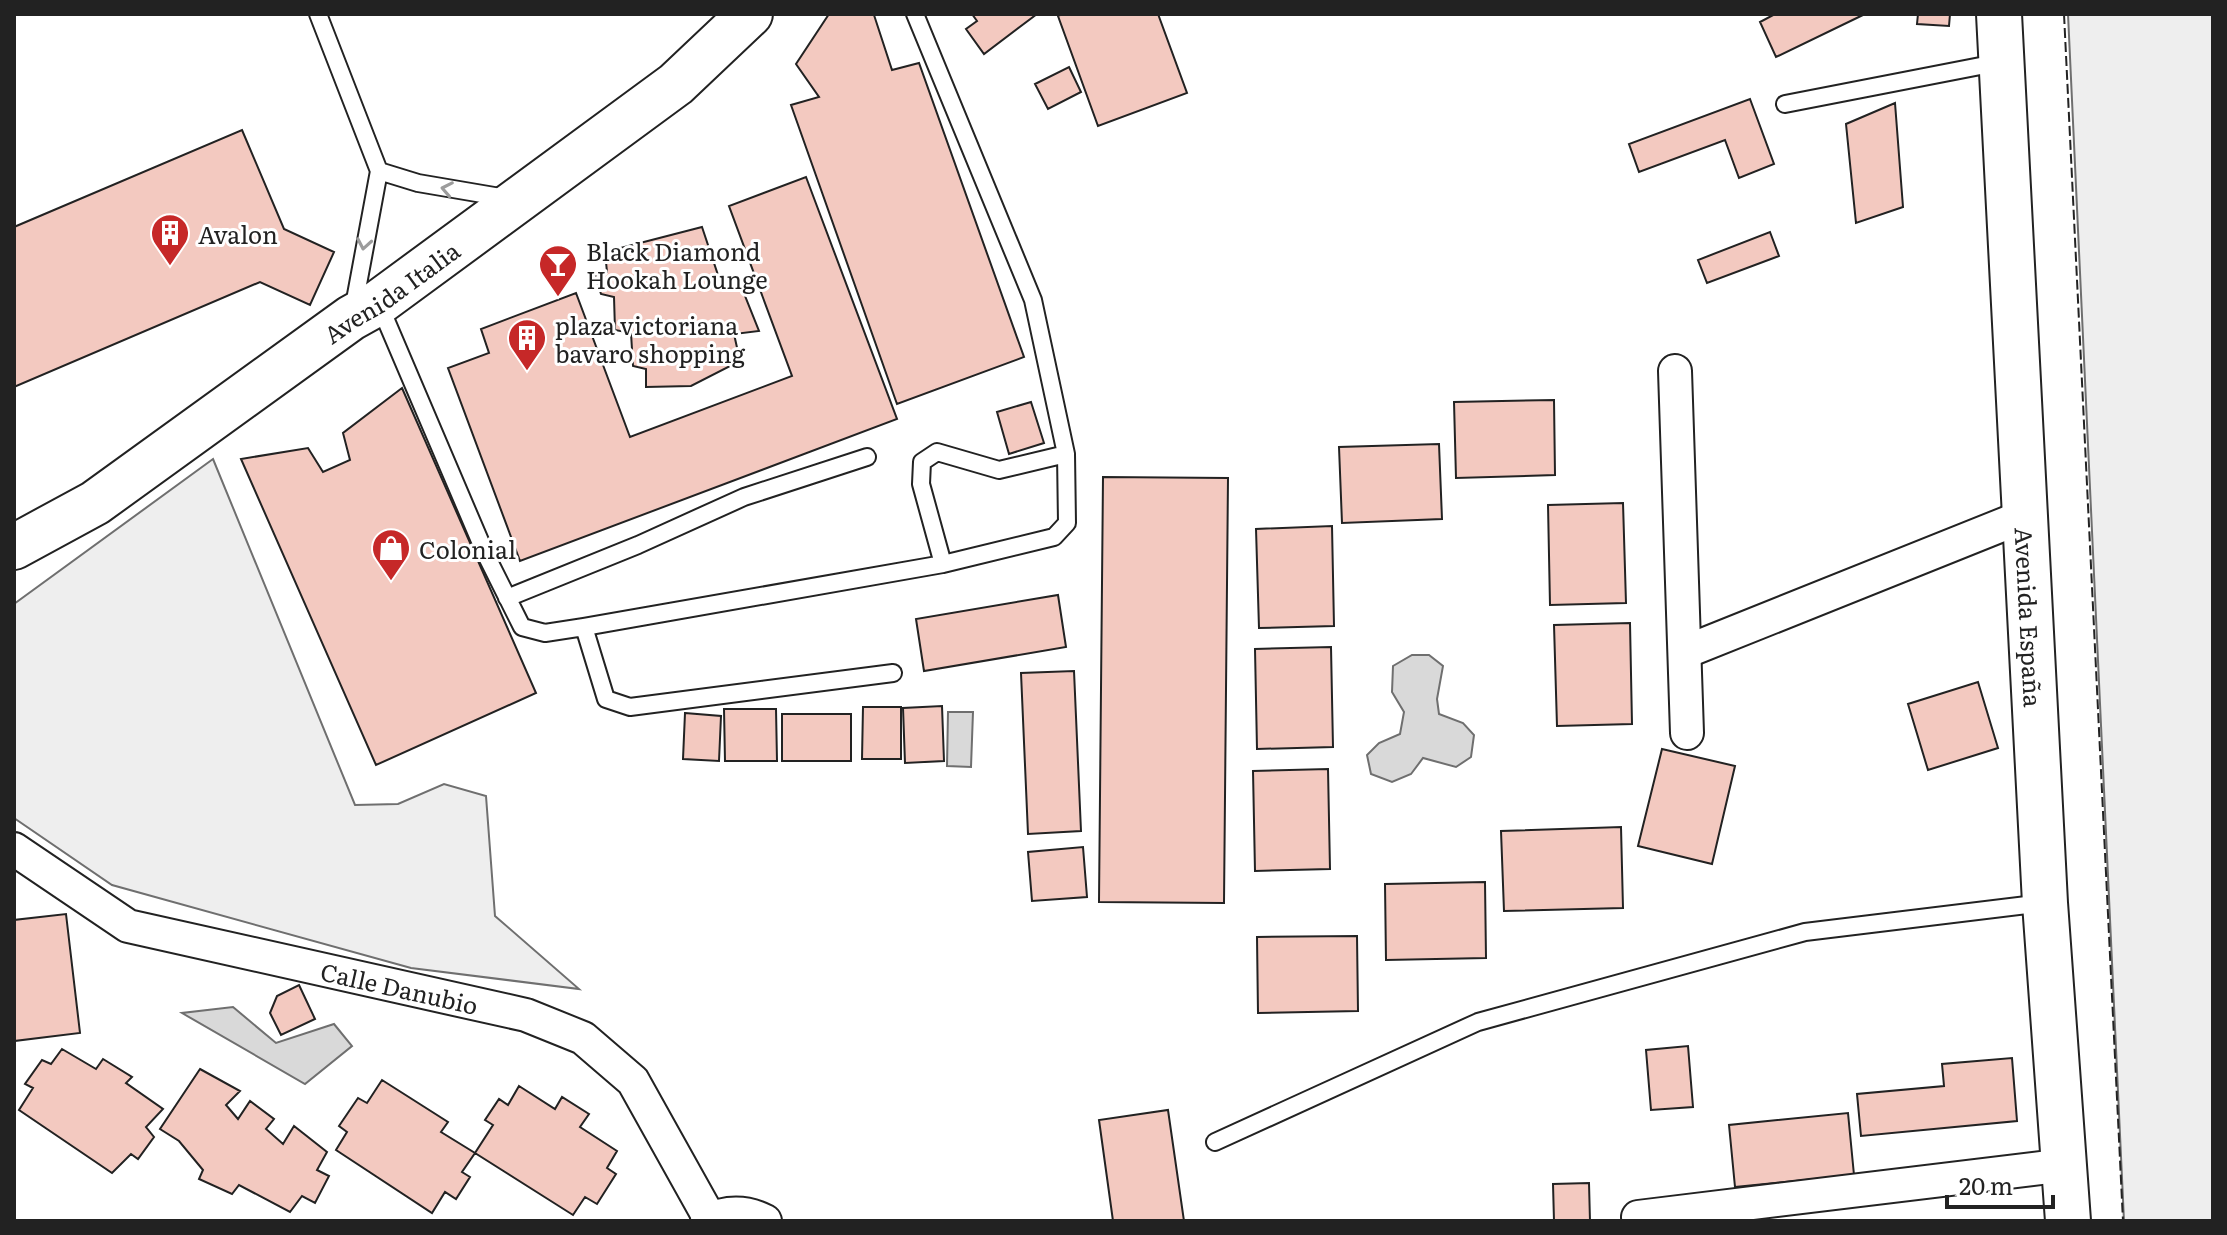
<svg xmlns="http://www.w3.org/2000/svg" width="2227" height="1235" viewBox="0 0 2227 1235" font-family="Literata,serif">
<style>
.green{fill:#eee;stroke:#6f6f6f;stroke-width:2}
.water{fill:#d9d9d9;stroke:#6f6f6f;stroke-width:2}
.building{fill:#f3c9c0;stroke:#222;stroke-width:2}
.lines{fill:none;stroke-linecap:round;stroke-linejoin:round}
.lane-casing{stroke:#222;stroke-width:20}
.street-casing{stroke:#222;stroke-width:36}
.secondary-casing{stroke:#222;stroke-width:48}
.lane{stroke:#fff;stroke-width:16}
.street{stroke:#fff;stroke-width:32}
.secondary{stroke:#fff;stroke-width:44}
.fence{stroke:#222;stroke-width:2;stroke-dasharray:10 4;stroke-linecap:butt}
.oneway{stroke:#9c9c9c}
.labels{text-anchor:middle;dominant-baseline:central;stroke-width:6;stroke-linejoin:round;paint-order:stroke}
.poi-label{font-size:24px;fill:#222;stroke:#fff;text-anchor:start}
.street-label{font-size:24px;fill:#222;stroke:#fff}
</style>
<rect width="100%" height="100%" fill="#fff"/>
<!-- green -->
<path class="green" d="M2068,14H2213V1221H2124Z
M213,459L355,805L398,804L444,784L486,796L495,916L579,989L411,968L112,885L14,818V604Z"/>
<!-- water -->
<path class="water" d="M1412,655H1429L1443,666L1437,699L1439,714L1463,723L1474,735L1471,757L1456,767L1423,758L1411,774L1392,782L1371,774L1367,755L1379,743L1400,734L1404,712L1392,692L1393,666Z
M948,712H973L971,767L947,766Z
M233,1007L276,1043L334,1024L352,1046L305,1084L182,1013Z"/>
<!-- building -->
<path class="building" d="M829,14H877L874,15L892,70L919,63L1024,357L897,404L791,105L819,97L796,64Z
M972,14H1037L984,54L966,29L977,21Z
M1062,14H1158L1187,93L1098,126L1058,16Z
M1775,14H1865L1776,57L1760,22Z
M1918,14H1950L1949,26L1917,24Z
M1069,67L1081,92L1048,109L1035,84Z
M1750,99L1774,164L1739,178L1725,140L1639,172L1629,144Z
M1895,103L1903,207L1856,223L1846,124Z
M242,130L284,229L334,252L310,305L260,282L14,387V227Z
M806,177L897,419L520,561L448,368L489,353L481,329L576,293L630,437L792,376L729,206Z
M702,227L723,290L741,286L759,331L734,334L740,361L691,386L646,387V369L633,366L631,333L615,330L614,297L601,294L595,275L607,272L605,252Z
M1770,232L1779,256L1707,283L1698,260Z
M402,388L536,693L376,765L241,459L308,448L323,472L350,460L343,433Z
M1554,400L1555,475L1456,478L1454,402Z
M1031,402L1044,443L1009,454L997,412Z
M1439,444L1442,519L1342,523L1339,447Z
M1103,477L1228,478L1224,903L1099,902Z
M1623,503L1626,603L1550,605L1548,505Z
M1332,526L1334,626L1259,628L1256,529Z
M1058,595L1066,647L924,671L916,619Z
M1630,623L1632,724L1557,726L1554,625Z
M1331,647L1333,747L1257,749L1255,649Z
M1074,671L1081,831L1028,834L1021,673Z
M1978,682L1998,748L1928,770L1908,704Z
M942,706L944,761L905,763L903,708Z
M863,707H901V759H862Z
M724,709H776L777,761H725Z
M685,713L721,716L719,761L683,759Z
M782,714H851V761H782Z
M1662,749L1735,766L1712,864L1638,846Z
M1328,769L1330,869L1255,871L1253,771Z
M1621,827L1623,908L1504,911L1501,831Z
M1083,847L1087,897L1032,901L1028,852Z
M1485,882L1486,958L1386,960L1385,884Z
M66,914L80,1033L14,1041V920Z
M1357,936L1358,1011L1258,1013L1257,937Z
M299,985L315,1019L281,1035L270,1013L277,996Z
M1688,1046L1693,1107L1651,1110L1646,1050Z
M62,1049L96,1069L103,1059L132,1077L126,1083L163,1109L146,1127L154,1137L138,1159L131,1154L112,1173L19,1110L33,1088L25,1084L42,1060L51,1064Z
M2012,1058L2017,1121L1861,1136L1857,1094L1944,1086L1942,1064Z
M200,1069L240,1091L226,1105L238,1119L250,1101L274,1119L266,1129L283,1144L294,1126L327,1152L317,1170L329,1176L315,1203L302,1196L290,1212L239,1185L232,1194L199,1179L203,1170L179,1141L160,1129Z
M382,1080L448,1122L441,1132L475,1153L462,1172L470,1177L456,1199L445,1192L432,1213L336,1150L347,1132L339,1126L358,1098L367,1103Z
M519,1086L555,1109L562,1097L589,1114L580,1127L617,1151L607,1168L616,1174L597,1204L585,1197L573,1215L475,1153L493,1125L485,1120L499,1099L508,1105Z
M1168,1110L1184,1221H1113L1099,1120Z
M1848,1113L1854,1175L1735,1187L1729,1125Z
M1589,1183L1590,1221H1554L1553,1184Z"/>
<g class="lines">
<!-- lane casing -->
<g class="lane-casing">
<path id="lane" d="M318,14L379,171L353,311
M1785,104L2001,62
M379,171L418,183L506,198
M379,304L486,555L522,627L545,633L584,627L943,564L1054,537L1067,523L1066,454L1033,300L915,14
M943,564L921,484L922,462L937,452L999,470L1066,454
M507,598L638,545L744,497L867,457
M584,627L606,699L630,707L893,673
M1215,1142L1478,1022L1805,932L2043,903"/>
</g>
<!-- street casing -->
<g class="street-casing">
<g id="street">
<path d="M1675,371L1687,733"/>
<path d="M1685,652L2027,515"/>
<path id="s1" d="M14,849L128,926L526,1015L583,1038L633,1081L710,1219"/>
<path d="M1638,1217L2065,1165"/>
<path d="M707,1221C726,1211 746,1211 765,1221"/>
</g>
</g>
<!-- secondary casing -->
<g class="secondary-casing">
<g id="secondary">
<path id="s2" d="M1999,14L2045,903L2068,1221"/>
<path id="s3" d="M14,547L95,503L351,318L378,303L676,84L750,14"/>
</g>
</g>
<!-- lane -->
<use href="#lane" class="lane"/>
<!-- street -->
<use href="#street" class="street"/>
<!-- secondary -->
<use href="#secondary" class="secondary"/>
<!-- fence -->
<path class="fence" d="M2064,14L2123,1221"/>
</g>
<!-- one-way arrows -->
<defs><path id="oneway-chevron" d="M-2-3.5L2.5 0L-2 3.5" fill="none" stroke-width="1.6" stroke-linecap="round" stroke-linejoin="round" transform="scale(2)"/></defs>
<g class="oneway">
<use href="#oneway-chevron" transform="translate(447 189) rotate(-169)"/>
<use href="#oneway-chevron" transform="translate(364 244) rotate(100)"/>
</g>
<!-- icons -->
<defs>
<g id="building-pin" transform="scale(2)"><path d="M0 17L-7.5 6A9.5 9.5 0 1 1 7.5 6Z" fill="#c62828" stroke="#fff"/><path d="M-4-6H4V6H1V3H-1V6H-4ZM-2.5-4.3h1.7v1.8h-1.7ZM.8-4.3h1.7v1.8H.8ZM-2.5-1h1.7V.8h-1.7ZM.8-1h1.7V.8H.8Z" fill="#fff"/></g>
<g id="bar-pin" transform="scale(2)"><path d="M0 17L-7.5 6A9.5 9.5 0 1 1 7.5 6Z" fill="#c62828" stroke="#fff"/><path d="M-6-5H6L.8 .8V4.5H3.5V6h-7V4.5H-.8V.8Z" fill="#fff"/></g>
<g id="shop-pin" transform="scale(2)"><path d="M0 17L-7.5 6A9.5 9.5 0 1 1 7.5 6Z" fill="#c62828" stroke="#fff"/><path d="M-5-2.5h2.3a2.7 3.5 0 0 1 5.4 0H5L5.5 6h-11ZM-1.5-2.5h3a1.5 2.3 0 0 0-3 0Z" fill="#fff"/></g>
</defs>
<g fill-rule="evenodd">
<use href="#building-pin" x="170" y="233"/>
<use href="#bar-pin" x="558" y="264"/>
<use href="#building-pin" x="527" y="338"/>
<use href="#shop-pin" x="391" y="548"/>
</g>
<g class="labels">
<!-- poi labels -->
<g class="poi-label">
<text x="198" y="233">Avalon</text>
<text x="586" y="250">Black Diamond<tspan x="586" dy="28">Hookah Lounge</tspan></text>
<text x="555" y="324">plaza victoriana<tspan x="555" dy="28">bavaro shopping</tspan></text>
<text x="419" y="548">Colonial</text>
</g>
<!-- street labels -->
<g class="street-label">
<text stroke="none"><textPath href="#s3" startOffset="456">Avenida Italia</textPath></text>
<text stroke="none"><textPath href="#s2" startOffset="604">Avenida España</textPath></text>
<text stroke="none"><textPath href="#s1" startOffset="416">Calle Danubio</textPath></text>
</g>
</g>
<!-- border -->
<rect width="2227" height="1235" fill="none" stroke="#222222" stroke-width="32"/>
<!-- scale -->
<path d="M1947 1195v12h106v-12" fill="none" stroke="#222222" stroke-width="4"/>
<text x="1959" y="1195" font-size="24" fill="#222222" stroke="#ffffff" stroke-width="6" paint-order="stroke">20 m</text>
</svg>
